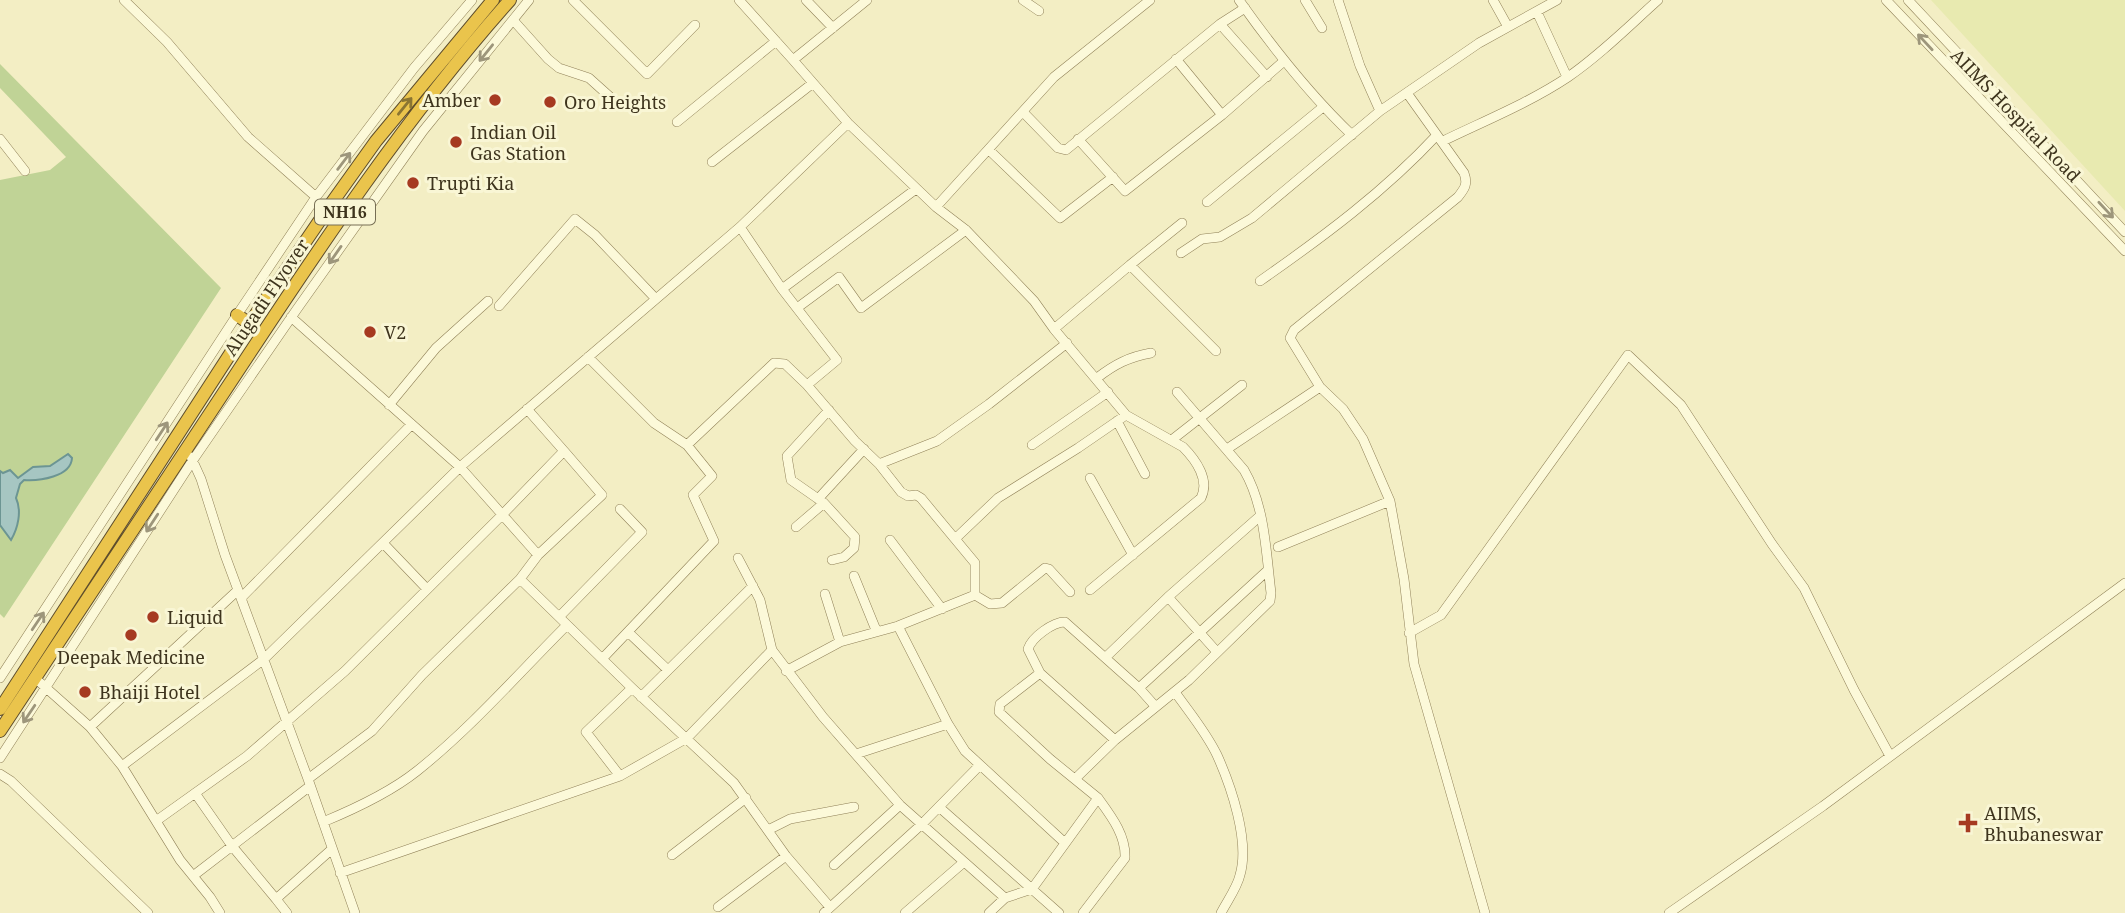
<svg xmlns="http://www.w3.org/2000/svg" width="2125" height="913" viewBox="0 0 2125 913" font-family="'Noto Serif',serif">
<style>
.farmland{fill:#e8eab0}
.green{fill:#c0d396}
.water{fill:#a6c6c2;stroke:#6c9593;stroke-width:2}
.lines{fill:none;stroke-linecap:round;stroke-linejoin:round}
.minor-casing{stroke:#908158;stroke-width:10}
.highway-casing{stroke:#5e4d2c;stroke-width:14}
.minor{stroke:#fcf9d9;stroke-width:9}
.highway{stroke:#eac44c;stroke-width:12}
.oneway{stroke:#9d967b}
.oneway2{stroke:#8b7532}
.poi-dot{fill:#a63a21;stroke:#f9f6d5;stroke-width:2.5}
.labels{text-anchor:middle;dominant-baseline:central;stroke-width:6;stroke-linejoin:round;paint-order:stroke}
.shield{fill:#f9f6d5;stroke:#766e54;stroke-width:2}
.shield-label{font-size:16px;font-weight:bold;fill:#3e341d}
.poi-label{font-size:18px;fill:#3e341d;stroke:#f9f6d5;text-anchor:start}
.street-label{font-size:18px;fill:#3e341d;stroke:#f9f6d5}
</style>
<rect width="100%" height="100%" fill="#f3eec4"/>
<!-- farmland -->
<path class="farmland" d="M1931,0H2125V211Z"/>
<!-- green -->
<path class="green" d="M0,64L221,288L4,618L0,614V180L50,170L66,157L0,88Z"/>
<!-- water -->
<path class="water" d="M68,454L72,458C71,477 39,481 24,480L20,484L16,498C22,511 18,528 11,540L0,525V471L3,473L10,470L18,478L33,467L50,466Z"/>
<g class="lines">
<!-- minor casing -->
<g class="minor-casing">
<path id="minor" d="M124,0L167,42L248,137L316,197
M573,0L647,74L695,25
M739,0L793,60
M806,0L833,28
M867,0L793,60L848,123L936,207L1054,77L1150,0
M1023,0L1039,11
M1239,0C1273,48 1309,94 1352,135
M1305,0L1322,28
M1338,0L1360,66L1380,111
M1493,0L1508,27
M1886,0L2125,251
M1908,0L2125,232
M1537,12L1567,77
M513,20L548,59L559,68L589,78L618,104
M1220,24L1267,77
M1176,59L1222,115
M1407,93L1464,173C1468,184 1465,188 1458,197L1294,330L1290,338L1320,387L1343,409L1363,439L1390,501L1404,579L1414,664L1485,913
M1023,112L1058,148L1066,150L1220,24L1245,8
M677,122L776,41
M0,139L25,171
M1078,139L1125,191L1222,115L1284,61
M1443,141C1484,121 1529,103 1568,77C1600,55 1629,26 1658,0
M989,150L1060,218L1113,177
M712,162L813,83
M1207,202L1323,107
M936,207L966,230L1034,301L1054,329L1126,415L1183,447C1196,460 1210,480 1201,498L1090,590
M740,227L782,289L916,189
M1181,253L1202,239L1220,237L1252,218L1380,111L1479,43L1557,0
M1130,265L1182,223
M1260,281C1323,237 1385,191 1437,135
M782,289L837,360L807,385L855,441L879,464L901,492L908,496L916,495L921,498L975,563V595L990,604L1002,603L1045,568L1049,569L1070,592
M499,306L575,219L595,235L656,299
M797,308L839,277L861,308L966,230
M291,317L460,467L740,227L848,123
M1054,329L1130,265L1216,351
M588,357L654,423L687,445L712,476L693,495L714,541L602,659
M1097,378C1115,364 1129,357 1151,353
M389,405L436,348L488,301
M829,410L787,456L791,480L824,503L855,537L854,548L844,557L832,560
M1117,421L1145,474
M1173,439L1242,385
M687,445L774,363L785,364L807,385
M1032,445L1108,392
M1227,449L1320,387
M191,457L201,479L225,555L308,779L355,913
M879,464L937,441L989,404L1067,343
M1090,478L1133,555
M818,499L864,449
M796,527L824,503
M955,539L998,498L1078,448L1126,415
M890,540L942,609
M383,543L427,589
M1278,547L1390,501
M538,555L602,495L564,451
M854,576L876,630
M825,594L840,642
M1168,597L1217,652
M241,598L411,425
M559,617L642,532L620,509
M898,626L948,724L965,751L1065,843
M628,632L668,670
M1409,633L1441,615L1628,355L1681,405L1772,544L1804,588L1854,690L1890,756
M772,650L823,717L900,805L1005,898
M1106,657L1168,597L1260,516
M786,671L840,642L898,626L975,595
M0,678L237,315L316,197L414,68L472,0
M35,678L90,727L122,766L180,860L210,897L220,913
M1139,688L1268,570
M1175,692C1189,712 1206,732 1217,755C1231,786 1250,841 1240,875C1237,888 1227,901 1221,913
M641,697L753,586
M90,727L238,590
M1115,740L1040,673L1028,649C1032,637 1053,622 1065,622L1139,688L1155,706
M856,754L948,724
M0,758L193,460L297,309L423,131L529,0
M122,766L264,659L460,467L538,555L520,579L632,688L734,783L786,856L829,906
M0,774L11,781L148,913
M620,776L586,732L632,688
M1076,778L1115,740L1189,680L1270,601L1271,593C1266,552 1265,506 1244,470L1177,392
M308,779L372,731L422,675L520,579
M195,793L232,846L276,899
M939,807L1059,913
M156,821L247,756L345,671L502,515L564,451L527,409
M323,822C352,810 392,791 417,771C471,728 518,674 567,625
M768,830L790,819L854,807
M672,855L746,798
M834,865L900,805
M340,873L620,776L687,738L772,650L760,600L738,558
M193,876L310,786
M718,907L786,856
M287,913L276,899L332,849
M824,913L922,824L979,766
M905,913L964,862
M989,913L1005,898L1032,889L1098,798L1050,759L999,712L1000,704L1040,673
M1083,913L1125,858C1126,835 1111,816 1098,798
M1669,913L1823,806L2125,583"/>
</g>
<!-- highway casing -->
<g class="highway-casing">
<path id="highway" d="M237,315L250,324
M0,709L258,311L331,204L376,141L493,0
M0,731C78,613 156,495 234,377C320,246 406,117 510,0"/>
</g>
<!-- minor -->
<use href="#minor" class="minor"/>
<!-- highway -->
<use href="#highway" class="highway"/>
</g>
<!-- one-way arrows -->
<defs><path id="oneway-shaft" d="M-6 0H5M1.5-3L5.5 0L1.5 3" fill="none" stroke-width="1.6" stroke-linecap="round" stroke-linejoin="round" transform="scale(1.75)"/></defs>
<g class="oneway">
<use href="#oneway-shaft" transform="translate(1925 42) rotate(-133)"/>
<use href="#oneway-shaft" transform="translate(486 53) rotate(129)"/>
<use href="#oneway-shaft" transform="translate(344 161) rotate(-53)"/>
<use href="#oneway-shaft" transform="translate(2106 210) rotate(47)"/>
<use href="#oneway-shaft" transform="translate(335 255) rotate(125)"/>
<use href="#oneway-shaft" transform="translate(162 431) rotate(-57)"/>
<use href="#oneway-shaft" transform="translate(152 523) rotate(123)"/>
<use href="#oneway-shaft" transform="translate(38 621) rotate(-56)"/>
<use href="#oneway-shaft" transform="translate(29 714) rotate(124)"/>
</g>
<use class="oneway2" href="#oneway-shaft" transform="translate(405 106) rotate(-51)"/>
<!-- markers -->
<g class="poi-dot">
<circle cx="495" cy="100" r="7"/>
<circle cx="550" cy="102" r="7"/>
<circle cx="456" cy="142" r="7"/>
<circle cx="413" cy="183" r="7"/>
<circle cx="370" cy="332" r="7"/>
<circle cx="153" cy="617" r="7"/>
<circle cx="131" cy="635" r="7"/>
<circle cx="85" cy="692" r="7"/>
<path d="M1964.5 812.5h7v7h7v7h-7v7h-7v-7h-7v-7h7z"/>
</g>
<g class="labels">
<!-- shield labels -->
<rect class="shield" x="315" y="199.5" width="60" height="25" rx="5"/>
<g class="shield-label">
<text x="345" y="212">NH16</text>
</g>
<!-- poi labels -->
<g class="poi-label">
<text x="481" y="100" text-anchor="end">Amber</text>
<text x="564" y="102">Oro Heights</text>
<text x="470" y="132">Indian Oil<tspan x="470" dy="21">Gas Station</tspan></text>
<text x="427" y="183">Trupti Kia</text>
<text x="384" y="332">V2</text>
<text x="167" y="617">Liquid</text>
<text x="131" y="657" text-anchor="middle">Deepak Medicine</text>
<text x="99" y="692">Bhaiji Hotel</text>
<text x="1984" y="813">AIIMS,<tspan x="1984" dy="21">Bhubaneswar</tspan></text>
</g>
<!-- street labels -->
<g class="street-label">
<text transform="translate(2016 115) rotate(46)">AIIMS Hospital Road</text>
<text transform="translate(266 297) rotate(-56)">Alugadi Flyover</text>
</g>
</g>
</svg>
